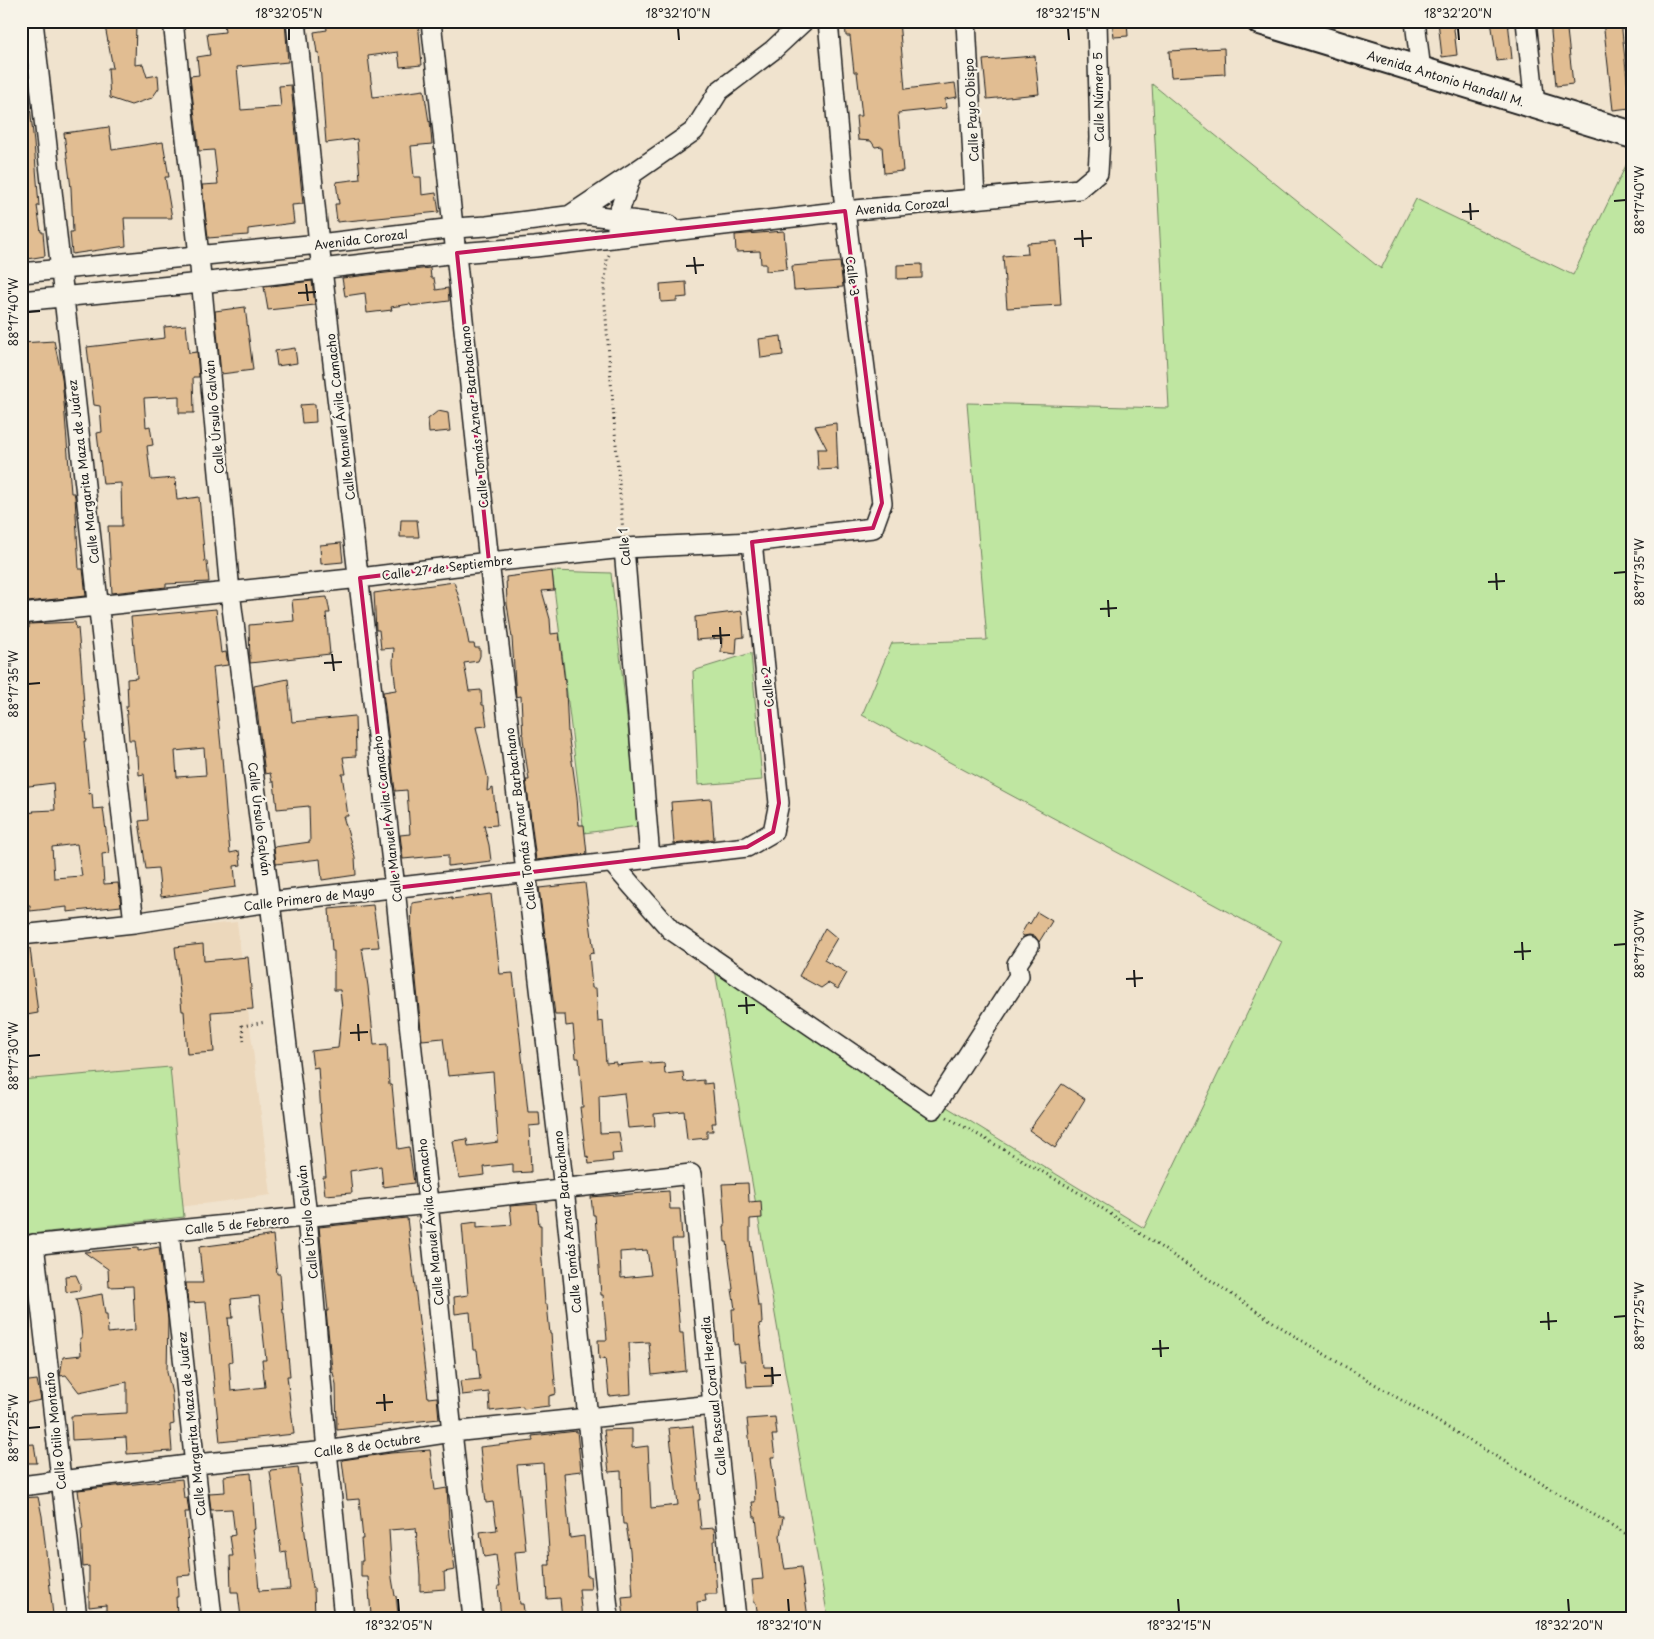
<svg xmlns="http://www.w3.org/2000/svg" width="1654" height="1639" viewBox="0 0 1654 1639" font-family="'Playpen Sans',sans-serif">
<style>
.built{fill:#ecd8bc}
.green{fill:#bfe6a1;stroke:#6e815e}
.building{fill:#e1bd92;stroke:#1c1c1c;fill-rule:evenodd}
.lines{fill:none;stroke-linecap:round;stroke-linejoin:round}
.street-casing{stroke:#1c1c1c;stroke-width:22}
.secondary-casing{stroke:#1c1c1c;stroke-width:30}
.path{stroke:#1c1c1c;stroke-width:3;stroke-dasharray:1 4;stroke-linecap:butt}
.street{stroke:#f7f3e8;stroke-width:19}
.secondary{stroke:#f7f3e8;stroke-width:26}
.marked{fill:none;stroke:#c2185b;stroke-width:4;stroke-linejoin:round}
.ticks{fill:none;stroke:#1c1c1c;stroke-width:2}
.labels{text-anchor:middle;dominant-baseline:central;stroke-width:4.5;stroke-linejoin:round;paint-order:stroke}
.street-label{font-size:12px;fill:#1c1c1c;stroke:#f7f3e8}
.neatline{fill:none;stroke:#1c1c1c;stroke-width:2}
.ticks-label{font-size:12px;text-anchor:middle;fill:#1c1c1c}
</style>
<rect width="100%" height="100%" fill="#f0e3ce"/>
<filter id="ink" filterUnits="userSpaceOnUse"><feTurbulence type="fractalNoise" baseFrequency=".02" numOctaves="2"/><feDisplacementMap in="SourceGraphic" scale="10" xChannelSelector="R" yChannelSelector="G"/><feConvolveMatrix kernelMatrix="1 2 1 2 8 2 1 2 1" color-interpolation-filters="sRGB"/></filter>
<g filter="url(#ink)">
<!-- built -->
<path class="built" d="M237,922L271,1195L21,1228V943Z"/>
<!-- green -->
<path class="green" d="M1152,84L1381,269L1416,199L1573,275L1630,157L1633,158V1618H828L714,964L1144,1228L1282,941L862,715L892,643L987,640L967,403L1169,408Z
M552,571L611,573L639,826L584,833Z
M751,653L762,780L698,785L693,671Z
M170,1067L184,1217L21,1235V1080Z"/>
<!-- building -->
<path class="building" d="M104,21H136L135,65L143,64L147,77L158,75L159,88L152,98L131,105L110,98L108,68H113Z
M224,21H285L288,62L237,67L241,110L281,107L279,86L291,85L303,204L292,205L294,223L248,229V235L208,238L202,185L218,184L214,150L199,151L190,76L199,75L197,57L210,55L207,34L225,32Z
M342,21H418L422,65L400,67L398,52L368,56L373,97L424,90L429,122L430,121L432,144L411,146L414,177H421L422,195L436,193L439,212L337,222L335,204H339L336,182L360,179L357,139L326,143L319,52L317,53L314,32L327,30L326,23Z
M845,21H899L905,89L955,83L957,97L945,99L946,108L898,113L903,171L884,173L882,146L875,147L871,141L858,140L856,116H862L857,72H854L850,36H846Z
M1112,21H1127L1128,36L1114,37Z
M1438,21H1453L1457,55L1442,57Z
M1491,21H1508L1512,59L1497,61Z
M1550,21H1566L1573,84L1556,86Z
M1603,21H1621L1630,108L1613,110Z
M1224,48L1225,74L1171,77L1169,51Z
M1035,56L1039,94L987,99L983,60Z
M30,107L34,143L39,206H37L41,232H43L45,256L21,260V108Z
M109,127L112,150L163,142L169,177H165L172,218H124L126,246L72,254L70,232H73L71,188L64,133Z
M784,231L787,269L766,271V264H761L760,251L736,252L735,235Z
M1057,241L1061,305L1007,308L1003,256L1028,254L1027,243Z
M840,262L843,287L794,290L792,266Z
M922,264V278L897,279V265Z
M430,268L431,278H434L436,290L448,288L449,301L411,306L410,304L391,307L392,310L367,313L365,293L345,296L342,278Z
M312,281L315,305L268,310L264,287Z
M686,282L687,297L677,298V301L661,302L660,284Z
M245,307L253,370L221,374L215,311Z
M186,325L189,353L197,352L199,377H193L194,413H179V396L144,398L146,427L150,426L153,445L147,446L151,480L175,478L177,500L199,497L205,562H207L209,582L166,584V587L112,593L108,526H122L121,483L103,484L97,433L102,432L100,406L94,405L87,347L165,338L164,327Z
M781,336L783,355L761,358L759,339Z
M54,341L62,377L71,493H74L75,497L79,569H83L86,596L27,602L26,597L21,598V538H24L21,517V343Z
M295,348L297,363L277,366L275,351Z
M315,404L316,422L302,423L300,405Z
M438,411L448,413L450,431L429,433L428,419Z
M836,423L838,471L837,469L818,470L817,449H827L815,426Z
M401,520H417L419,537H400Z
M341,543L343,562L321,564L320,545Z
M552,571L554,590L542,591L550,619L551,634L559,633L566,691L568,733L577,797L579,825H584L587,854L536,860L526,780H529L523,739L521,696L516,697L515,682L512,638L507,604L506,577Z
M454,582L462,607L469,644H474L475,648H480V656L478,661L464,663L469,691L481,690L482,705H484L487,726L476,727L488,779L487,791L493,788L497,825L484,826L489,845L491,861L448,866V855L403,859L400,835L410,834L407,790L395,791L383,692L396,690L393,663L394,648L381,649L379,630H376L374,593Z
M327,597L330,613H326L330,654L250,663L249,625L294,621L292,600Z
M216,609L221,653L226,652L228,665L213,667L222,757L226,811L230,853L239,851L241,865L234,866L236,887L161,897L158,868L146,869L139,821L148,820L144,774L139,775L138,756H136L134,740H129L128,726L126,706H128L127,679L137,678L131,617ZM204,748L206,775L177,777L175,751Z
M742,611L744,637L737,638L736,654L721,652L722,638L696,640L695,617Z
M75,622L76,629L78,628L81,662L85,720L84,721L86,741H84L89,794L92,793L93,809L103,808L109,853L102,854L104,884L118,883L121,906L67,912V907L30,911V905H21V814L34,812L33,811L55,810L53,783L21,787V628H29V624ZM77,844L82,876L54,878L52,847Z
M288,679L292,722L355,716L356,756L343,757L346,774H342L348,816H343L355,857L356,875L322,880L320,859L276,864L274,847L310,842L309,806L277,809L274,782H272L270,773L265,774L254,686Z
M711,799L714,839L674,844L671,802Z
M585,883L594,953L589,954L592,988H596L598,1022L603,1021L606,1063L616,1062V1065L650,1062V1064L664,1063L665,1074L683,1072L684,1082L704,1080V1084L712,1083L716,1123H712L713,1131H707V1138L687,1140L684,1111L654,1114L655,1126L628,1128L624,1093L599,1096L600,1133L619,1132L622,1153L612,1154L613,1161L589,1164L588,1156L586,1157L580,1107H583L579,1058H576L573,1025L566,1026L565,1015H555L539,888Z
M491,894L500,974L513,973L528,1112H539L540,1125L529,1126L531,1172L513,1173V1164L484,1167L485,1175L459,1178L453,1141L467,1139L468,1146L498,1142L493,1072L448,1076L443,1038L422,1040L411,929L412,903L452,897V899Z
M373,905L379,947L362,948L368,986L374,1045L387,1044L389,1085H392L398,1149L409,1147L414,1183L383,1187L381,1166L350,1171L352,1193L325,1195L323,1177H326L320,1114H321L318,1067L313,1068L311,1051L338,1048L342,1008L340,990H334V951H332L329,909Z
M1037,912L1052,921L1039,942L1035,936L1029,935L1024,936L1021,934L1028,922L1030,924Z
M825,928L837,938L824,960L847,973L838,989L828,983L821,988L799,976Z
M203,944L204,961L248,957L253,1009L211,1012L214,1052L187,1054L184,1011H182L175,947Z
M30,948L38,1013L21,1016V949Z
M1062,1084L1085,1099L1055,1148L1029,1130Z
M748,1183L749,1202L761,1201L762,1218L750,1219V1240L758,1306H761L762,1323L759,1324L764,1367H772V1386L747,1387L745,1361H740L738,1344L734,1345L732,1309H735L732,1289H733L727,1242H725L724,1226H725L722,1184Z
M669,1191L670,1209H680L682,1239H672L680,1333H683L686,1371L652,1375L649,1342L629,1343L631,1394L609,1396L605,1358L599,1360L598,1340H607L603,1295H601L595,1215H593L591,1197ZM647,1250L651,1275L621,1278L620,1252Z
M537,1204L539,1225H541V1246L545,1304H547L550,1334H551L556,1394L549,1396V1406L523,1409V1407L490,1411L489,1392L462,1395L460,1381L480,1379L477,1350H473L470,1312L455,1314L454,1297L468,1295L462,1224L477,1222V1228L512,1225L510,1206Z
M407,1218L428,1398L437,1397L439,1419L337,1430L336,1384L332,1369L326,1311H328L319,1227Z
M273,1235L277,1274H280L283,1313H284L290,1376H287L294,1434L220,1442L206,1302L188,1303L186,1283H203L199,1247L244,1241V1240ZM259,1296L266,1360H262L265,1387L231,1391L229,1362L232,1361L228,1318H233L231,1299Z
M159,1247L168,1319L167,1372L172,1394L174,1424L170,1425L172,1451L127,1454L126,1437L72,1440L71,1416L127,1413V1382L79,1392L66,1375L60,1376L63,1357L81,1355L80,1338H82L80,1317L76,1299L102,1294L105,1314H107L108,1333L135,1330L133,1286L109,1287L108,1269L84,1252L138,1248V1251Z
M76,1275L80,1284V1290L66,1292L65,1276Z
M37,1380L41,1400L21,1404V1382Z
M775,1417L777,1435H772L775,1457H771L778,1517H783L780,1536L783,1559L785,1569L801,1567L808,1618H758L756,1603H754L752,1580L763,1579L756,1517H754L752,1502H755L754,1482L747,1419Z
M693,1426L700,1500H698L701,1529L714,1528L715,1541H713L717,1594H705L706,1601L697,1602L698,1618H624L622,1597L633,1596L630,1550L626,1524H623L622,1511L621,1471L609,1472L604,1430L632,1429V1448L648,1446L651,1508L678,1505L669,1428Z
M577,1431L581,1471L564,1473L570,1538L584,1536L587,1576H590L591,1589H579L582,1618H562L560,1598L547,1599L545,1565H550L543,1463L517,1465L526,1551L515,1552L520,1604H523L525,1618H501L498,1586H500L496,1555L484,1557L480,1532L497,1530L493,1502L486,1503L480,1447L533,1441L532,1436Z
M34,1444L37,1463H21V1445Z
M430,1450L435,1490L447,1488L450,1536L455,1570L444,1572L445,1589L420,1591V1575L416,1528L389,1530L392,1578L395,1596H396L398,1613L371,1615L368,1577H361V1561H363L361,1539H363L359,1499L347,1500L342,1460L391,1453Z
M298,1467L305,1525H304L312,1588H314L315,1618H241L238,1592H231L230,1556H233L230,1536L235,1535L232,1509L211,1510L209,1493L225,1492L224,1476L251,1473L255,1529L252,1530L256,1554L259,1591L290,1589L286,1551L281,1552L270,1471L271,1470Z
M182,1479L184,1498H187L189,1512H185L191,1575L177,1576L178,1597H176L177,1615L149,1618H106V1605L89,1607V1566L83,1567L81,1529H83L78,1490Z
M38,1497L42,1516L53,1615L28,1617L27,1597L21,1598V1498Z"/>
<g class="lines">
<!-- street casing -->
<g class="street-casing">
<path id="street" d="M33,21L134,923
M173,21L199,256L230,592L270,902L307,1216L327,1451L344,1618
M296,21L319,244L395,888L452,1432L473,1618
M431,21L489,562L564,1189L609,1618
M966,21L975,199
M1415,21L1421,71
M1526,21L1535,105
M569,216L632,174
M617,229V218L632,174L694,131L719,91L773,50L804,21
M21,273L319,244L454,228L487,226L583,214L669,225
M21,301L201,283L457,253L535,247L845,211L1079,189L1098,173L1100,138L1097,21
M624,548L650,858
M21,614L360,578L489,562L624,548L752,542L873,528L882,503L845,211L828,21
M612,863L671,930L933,1109L1019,976L1017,964L1029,946
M21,935L134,923L270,902L747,847L773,832L779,803L752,542
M169,1231L212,1618
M34,1244L77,1618
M21,1246L429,1204L691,1174L713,1405L736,1618
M21,1486L196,1464L327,1451L452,1432L713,1405"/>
</g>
<!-- secondary casing -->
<g class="secondary-casing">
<path id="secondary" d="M1260,21L1633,135"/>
</g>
<!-- path -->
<path class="path" d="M609,255L607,259L604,293L623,532
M244,1041L242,1026L266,1022
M947,1117L1076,1191L1299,1339L1633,1538"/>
<!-- street -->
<use href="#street" class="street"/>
<!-- secondary -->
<use href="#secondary" class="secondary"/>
</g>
</g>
<!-- marked area -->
<path class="marked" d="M845,211L882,503L873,528L752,542L779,803L773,832L747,847L395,888L360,578L489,562L457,253Z"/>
<!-- ticks -->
<path class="ticks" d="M289,28V40M678,28L679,40M1068,28L1069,40M1458,28L1459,40M1614,201L1626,200M1470,203L1471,220M1462,212L1479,211M1082,230L1083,247M1074,239L1092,238M694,257L696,274M686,266L704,265M306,284L308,301M298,293L316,292M28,312L40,311M1496,573L1497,590M1614,573L1626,572M1488,582L1505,581M1108,600L1109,617M1100,609L1117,608M720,627L721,644M712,636L730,635M332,654L334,671M324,663L342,662M28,684L40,683M1522,942L1523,960M1614,945L1626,944M1514,952L1531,951M1134,970L1135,987M1126,979L1143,978M746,997L747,1014M738,1006L755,1005M358,1024L359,1041M350,1033L368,1032M28,1056L40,1055M1548,1312L1549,1330M1614,1317L1626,1316M1540,1322L1557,1321M1160,1340L1161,1357M1152,1349L1169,1348M772,1367L773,1384M764,1376L781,1375M384,1394L385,1411M376,1403L393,1402M28,1428L40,1427M398,1599L399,1612M788,1599L789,1612M1178,1599L1179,1612M1568,1599L1569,1612"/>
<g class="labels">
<!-- street labels -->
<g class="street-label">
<text transform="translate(1446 78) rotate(17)">Avenida Antonio Handall M.</text>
<text transform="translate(1098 97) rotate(-91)">Calle Número 5</text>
<text transform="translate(971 110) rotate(-93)">Calle Payo Obispo</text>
<text transform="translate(902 206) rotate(-5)">Avenida Corozal</text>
<text transform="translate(361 239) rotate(-7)">Avenida Corozal</text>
<text transform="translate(853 276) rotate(83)">Calle 3</text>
<text transform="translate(214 417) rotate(-95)">Calle Úrsulo Galván</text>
<text transform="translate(340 417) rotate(-97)">Calle Manuel Ávila Camacho</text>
<text transform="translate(474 417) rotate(-96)">Calle Tomás Aznar Barbachano</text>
<text transform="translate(83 472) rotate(-97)">Calle Margarita Maza de Juárez</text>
<text transform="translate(624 547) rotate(-95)">Calle 1</text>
<text transform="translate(447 567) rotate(-7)">Calle 27 de Septiembre</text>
<text transform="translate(767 687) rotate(-96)">Calle 2</text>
<text transform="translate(260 819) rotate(83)">Calle Úrsulo Galván</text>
<text transform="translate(387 819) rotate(-97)">Calle Manuel Ávila Camacho</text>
<text transform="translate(520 819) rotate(-97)">Calle Tomás Aznar Barbachano</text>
<text transform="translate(309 898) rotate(-7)">Calle Primero de Mayo</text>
<text transform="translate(307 1222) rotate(-96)">Calle Úrsulo Galván</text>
<text transform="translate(430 1222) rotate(-96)">Calle Manuel Ávila Camacho</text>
<text transform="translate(567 1222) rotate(-96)">Calle Tomás Aznar Barbachano</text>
<text transform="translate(237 1224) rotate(-6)">Calle 5 de Febrero</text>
<text transform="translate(713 1396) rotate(-96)">Calle Pascual Coral Heredia</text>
<text transform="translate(191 1424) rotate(-96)">Calle Margarita Maza de Juárez</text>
<text transform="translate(55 1431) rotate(-96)">Calle Otilio Montaño</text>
<text transform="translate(367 1445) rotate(-8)">Calle 8 de Octubre</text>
</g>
</g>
<!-- margin -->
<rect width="1654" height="1639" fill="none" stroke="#f7f3e8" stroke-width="55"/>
<rect x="28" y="28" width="1598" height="1584" class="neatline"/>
<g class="ticks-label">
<text x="289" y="18">18°32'05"N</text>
<text x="678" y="18">18°32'10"N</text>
<text x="1068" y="18">18°32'15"N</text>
<text x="1458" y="18">18°32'20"N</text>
<text transform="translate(1640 200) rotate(-90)" y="4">88°17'40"W</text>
<text transform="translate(14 312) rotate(-90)" y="4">88°17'40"W</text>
<text transform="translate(1640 572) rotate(-90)" y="4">88°17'35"W</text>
<text transform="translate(14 684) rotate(-90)" y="4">88°17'35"W</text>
<text transform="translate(1640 944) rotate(-90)" y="4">88°17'30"W</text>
<text transform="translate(14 1056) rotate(-90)" y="4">88°17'30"W</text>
<text transform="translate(1640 1316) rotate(-90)" y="4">88°17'25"W</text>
<text transform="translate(14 1428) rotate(-90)" y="4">88°17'25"W</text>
<text x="399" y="1630">18°32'05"N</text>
<text x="789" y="1630">18°32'10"N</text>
<text x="1179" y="1630">18°32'15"N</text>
<text x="1569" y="1630">18°32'20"N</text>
</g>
</svg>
